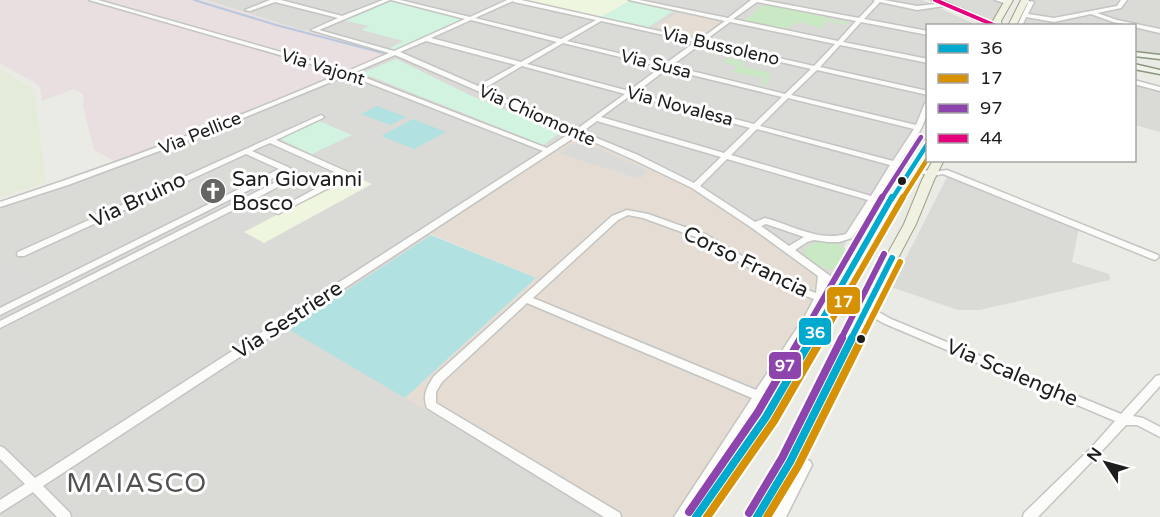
<svg xmlns="http://www.w3.org/2000/svg" width="1160" height="517" viewBox="0 0 1160 517" font-family="'Varela Round',sans-serif">
<style>
.residential{fill:#dadad7}
.commercial{fill:#e5ddd3}
.industrial{fill:#e9dfe0}
.education{fill:#eef6e0}
.farmland{fill:#e4ecd9}
.grass{fill:#c9e9c4}
.park{fill:#d3f3e1}
.pitch{fill:#b1e1e1}
.parking{fill:#dadad8}
.lines{fill:none;stroke-linecap:round;stroke-linejoin:round}
.stream{stroke:#b9c7df;stroke-width:2}
.street-casing{stroke:#c4c4c2;stroke-width:3}
.secondary-casing{stroke:#8a967e;stroke-width:3}
.primary-casing{stroke:#9fa182;stroke-width:2}
.street{fill:#fcfcfb;fill-rule:evenodd}
.secondary{fill:#eff3ea;fill-rule:evenodd}
.primary{fill:#f0f0e3;fill-rule:evenodd}
.bus-1-far2-casing{stroke:#fff;stroke-width:8}
.bus-1-far1-casing{stroke:#fff;stroke-width:10}
.bus-1-casing{stroke:#fff;stroke-width:12}
.bus-2-far2-casing{stroke:#fff;stroke-width:8}
.bus-2-far1-casing{stroke:#fff;stroke-width:10}
.bus-2-casing{stroke:#fff;stroke-width:12}
.bus-3-far2-casing{stroke:#fff;stroke-width:8}
.bus-3-far1-casing{stroke:#fff;stroke-width:10}
.bus-3-casing{stroke:#fff;stroke-width:12}
.bus-4-casing{stroke:#fff;stroke-width:7}
.bus-1-far2{stroke:#00a9ce;stroke-width:4.5}
.bus-1-far1{stroke:#00a9ce;stroke-width:6}
.bus-1{stroke:#00a9ce;stroke-width:8}
.bus-2-far2{stroke:#d69104;stroke-width:4.5}
.bus-2-far1{stroke:#d69104;stroke-width:6}
.bus-2{stroke:#d69104;stroke-width:8}
.bus-3-far2{stroke:#8e44ad;stroke-width:4.5}
.bus-3-far1{stroke:#8e44ad;stroke-width:6}
.bus-3{stroke:#8e44ad;stroke-width:8}
.bus-4{stroke:#e5007d;stroke-width:4}
.bus-dot{fill:#1d1d1d;stroke:#fff;stroke-width:2}
.labels{text-anchor:middle;dominant-baseline:central;stroke-width:6;stroke-linejoin:round;paint-order:stroke}
.far-street-label{font-size:18px;fill:#1d1d1d;stroke:#fff}
.poi-label{font-size:21px;fill:#1d1d1d;stroke:#fff;text-anchor:start}
.street-label{font-size:21px;fill:#1d1d1d;stroke:#fff}
.near-neighbourhood-label{font-size:27px;letter-spacing:1.5px;fill:#505050;stroke:#fff}
.line-badge{stroke:#fff;stroke-width:2}
.badge-label{font-size:16px;text-anchor:middle;font-weight:bold;fill:#fff}
</style>
<rect width="100%" height="100%" fill="#ebebe6"/>
<!-- residential -->
<path class="residential" d="M206,0H922L977,25L928,26L927,107L845,244L830,280L694,185L509,103L576,134L427,233L431,235L289,329L608,517H0V202L92,173L396,53L320,32L301,30Z
M936,0H1012L997,25Z
M1026,0H1160V56L1135,53L1134,26H1012Z
M1134,83L1160,90V132L1135,125Z
M948,175L1079,227L1072,262L1109,274L1110,280L980,310H958L891,287Z"/>
<!-- commercial -->
<path class="commercial" d="M679,12L721,21L699,37L655,27Z
M576,134L694,186L830,281V287L681,517H608L405,398L536,278L426,232Z"/>
<!-- industrial -->
<path class="industrial" d="M0,0H206L301,30L320,32L396,53L119,164L94,150L82,103L84,102L83,94L74,89L42,101L40,88L34,82L0,64Z"/>
<!-- education -->
<path class="education" d="M525,0H627L630,1L601,17Z
M352,175L372,184L264,243L244,232Z"/>
<!-- farmland -->
<path class="farmland" d="M0,70L30,87L35,97L46,182L0,197Z"/>
<!-- grass -->
<path class="grass" d="M765,4L826,16L824,18L845,22L851,21L846,25L827,21L820,28L800,22L784,29L744,21Z
M728,58L744,62L740,66L775,74H770L766,77L770,79L763,86L760,85L765,78L732,72L738,66L723,62Z
M816,242C830,240 847,244 852,259L848,265C834,272 805,269 804,249Z"/>
<!-- park -->
<path class="park" d="M390,0L463,18V20L396,51L388,49L403,41L362,30L369,26L342,20Z
M630,1L675,10L647,28L601,17Z
M396,59L474,97L560,133L543,145L362,73Z
M319,121L352,135L312,154L280,139Z"/>
<!-- pitch -->
<path class="pitch" d="M377,106L406,117L390,125L361,114Z
M413,119L446,132L414,149L381,136Z
M431,235L536,278L405,398L288,329Z"/>
<!-- parking -->
<path class="parking" d="M389,96L393,97L464,125L452,131L375,102Z
M584,143L636,165L648,171L640,179L559,153L570,145Z
M248,202L269,213L239,229L219,216Z
M7,262L42,288L0,309V265Z"/>
<g class="lines">
<!-- stream -->
<path class="stream" d="M194,0L276,25L387,54"/>
<!-- street casing -->
<g class="street-casing">
<path id="street" d="M89,0H98L348,71L389,53L311,30L338,18L275,2L250,11L245,10L270,0H281L342,16L383,0H390L319,30L394,51L465,19L391,0H400L470,17L507,0H521L699,40L725,21L629,0H639L728,18L751,0H762L859,18L875,1L873,0H884L917,6L946,3V5L944,6L917,10L880,2L864,19L928,31V35L861,22L843,42L928,59V63L840,45L820,67L928,91V95L817,70L791,95L916,125L925,103L928,101C928,125 912,144 899,163L932,172L947,170L1158,255L1159,257L1155,260L1152,259L943,174L932,176L897,167L852,238L839,242H828L814,240L807,242L795,250L833,278L852,297L891,319L1121,414L1156,376L1160,375V386L1133,416L1143,418L1160,427V437L1137,425H1126L1099,454L1038,517H1023L1024,513L1091,448L1115,421L883,323L846,301L827,282L825,298L815,317L687,517H674L752,398L527,303L442,382L436,392V403L620,513L621,517H604L427,408C422,395 427,387 434,376L612,216L627,210L648,214L707,235L787,283L816,293L818,276L752,228L692,188L632,159L578,135L43,486L70,513L71,517H57L33,492L0,513V500L25,484L0,459V446L4,448L35,478L543,151L348,75L197,137L68,185L0,207V202C116,164 230,121 342,73ZM513,1L514,2L596,20L561,39L475,18ZM757,2L856,21L838,41L733,19ZM471,20L557,42L521,62L431,38ZM601,21L695,42L665,64L567,41ZM730,22L835,44L814,66L704,41ZM426,41L516,65L478,86L400,52ZM563,43L661,67L629,91L527,64ZM701,44L811,69L785,94L671,66ZM395,55L572,132L547,148L353,73ZM522,66L625,94L577,129L483,89ZM667,69L782,97L754,124L635,93ZM631,95L750,128L724,153L601,117ZM788,98L914,129L893,161L760,126ZM597,121L721,157L694,183L638,155L582,132ZM757,129L890,165L871,196L731,155ZM727,159L868,200L846,234C818,242 792,225 765,218L755,222L700,186ZM628,215L643,218L701,239L781,287L814,299L805,316L756,390L533,298L618,220ZM766,224L804,237L789,246L761,226Z
M995,0H1006L1011,2L1008,4Z
M1023,0L1034,2L1028,14L1054,18L1117,6L1121,0H1127L1121,8L1097,13L1117,20L1160,29V33L1134,27V26L1113,22L1091,14L1054,22L1026,17L1022,26H1017L1028,3L1023,2Z
M1134,80L1160,87V91L1134,84Z
M321,115L324,117L323,118L276,140L350,173L351,175L350,177L278,214L251,201L0,328V321L290,175L285,172L0,315V308L279,169L246,154L24,256H18L17,254L18,252ZM270,143L341,175L278,209L257,198L300,175L288,167L252,151Z
M792,454L810,461L812,465L786,517H773L799,467L788,462L786,459L788,456Z"/>
</g>
<!-- secondary casing -->
<g class="secondary-casing">
<path id="secondary" d="M932,0H941L1000,26H990Z
M1134,52L1160,55V59L1134,56Z
M1134,64L1160,70V74L1134,69Z"/>
</g>
<!-- primary casing -->
<g class="primary-casing">
<path id="primary" d="M1005,0H1013L1001,21L1002,26H994L993,21Z
M1021,0H1029L1016,26H1008Z
M928,139V151L913,172L772,422L707,517H686L760,412L901,172L924,140Z
M933,160H944L934,180L916,224L871,309L783,495L768,517H747L785,456L857,309L904,224L922,180Z"/>
</g>
<!-- street -->
<use href="#street" class="street"/>
<!-- secondary -->
<use href="#secondary" class="secondary"/>
<!-- primary -->
<use href="#primary" class="primary"/>
<!-- bus-1-far2 casing -->
<g class="bus-1-far2-casing">
<path id="bus-1-far2" d="M892,199L928,143"/>
</g>
<!-- bus-1-far1 casing -->
<g class="bus-1-far1-casing">
<path id="bus-1-far1" d="M811,339L892,197
M851,339L892,258"/>
</g>
<!-- bus-1 casing -->
<g class="bus-1-casing">
<path id="bus-1" d="M696,517L766,417L812,338
M757,517L790,462L852,338"/>
</g>
<!-- bus-2-far2 casing -->
<g class="bus-2-far2-casing">
<path id="bus-2-far2" d="M902,199L928,158"/>
</g>
<!-- bus-2-far1 casing -->
<g class="bus-2-far1-casing">
<path id="bus-2-far1" d="M821,339L903,197
M861,339L900,262"/>
</g>
<!-- bus-2 casing -->
<g class="bus-2-casing">
<path id="bus-2" d="M707,517L774,421L822,338
M767,517L798,466L862,338"/>
</g>
<!-- bus-3-far2 casing -->
<g class="bus-3-far2-casing">
<path id="bus-3-far2" d="M881,199L921,137"/>
</g>
<!-- bus-3-far1 casing -->
<g class="bus-3-far1-casing">
<path id="bus-3-far1" d="M800,339L882,197
M841,339L884,254"/>
</g>
<!-- bus-3 casing -->
<g class="bus-3-casing">
<path id="bus-3" d="M689,512L758,412L801,338
M749,513L782,458L842,338"/>
</g>
<!-- bus-4 casing -->
<g class="bus-4-casing">
<path id="bus-4" d="M935,0L996,26"/>
</g>
<!-- bus-1-far2 -->
<use href="#bus-1-far2" class="bus-1-far2"/>
<!-- bus-1-far1 -->
<use href="#bus-1-far1" class="bus-1-far1"/>
<!-- bus-1 -->
<use href="#bus-1" class="bus-1"/>
<!-- bus-2-far2 -->
<use href="#bus-2-far2" class="bus-2-far2"/>
<!-- bus-2-far1 -->
<use href="#bus-2-far1" class="bus-2-far1"/>
<!-- bus-2 -->
<use href="#bus-2" class="bus-2"/>
<!-- bus-3-far2 -->
<use href="#bus-3-far2" class="bus-3-far2"/>
<!-- bus-3-far1 -->
<use href="#bus-3-far1" class="bus-3-far1"/>
<!-- bus-3 -->
<use href="#bus-3" class="bus-3"/>
<!-- bus-4 -->
<use href="#bus-4" class="bus-4"/>
</g>
<!-- icons -->
<defs>
<g id="church-disc" transform="scale(1.35)"><circle r="9.5" fill="#656563" stroke="#fff"/><path d="M-1.2-6h2.4v3.5h3.3v2.4h-3.3V6h-2.4V-.1h-3.3v-2.4h3.3Z" fill="#fff"/></g>
</defs>
<g fill-rule="evenodd">
<use href="#church-disc" x="213" y="191"/>
</g>
<!-- markers -->
<g class="bus-dot">
<circle cx="902" cy="181" r="5"/>
<circle cx="861" cy="339" r="5"/>
</g>
<g class="labels">
<!-- far-street labels -->
<g class="far-street-label">
<text transform="translate(721 46) rotate(13)">Via Bussoleno</text>
<text transform="translate(656 64) rotate(14)">Via Susa</text>
<text transform="translate(323 67) rotate(17)">Via Vajont</text>
<text transform="translate(680 106) rotate(15)">Via Novalesa</text>
<text transform="translate(537 115) rotate(24)">Via Chiomonte</text>
<text transform="translate(200 133) rotate(-22)">Via Pellice</text>
</g>
<!-- poi labels -->
<g class="poi-label">
<text x="232" y="179">San Giovanni<tspan x="232" dy="24">Bosco</tspan></text>
</g>
<!-- street labels -->
<g class="street-label">
<text transform="translate(138 200) rotate(-25)">Via Bruino</text>
<text transform="translate(746 262) rotate(26)">Corso Francia</text>
<text transform="translate(288 320) rotate(-33)">Via Sestriere</text>
<text transform="translate(1012 373) rotate(23)">Via Scalenghe</text>
</g>
<!-- near-neighbourhood labels -->
<g class="near-neighbourhood-label">
<text x="137" y="483">MAIASCO</text>
</g>
</g>
<g class="line-badge">
<rect x="826" y="286" width="35" height="29" rx="6" fill="#d69104"/>
<rect x="798" y="317" width="34" height="29" rx="6" fill="#00a9ce"/>
<rect x="768" y="351" width="34" height="29" rx="6" fill="#8e44ad"/>
</g>
<g class="badge-label">
<text x="843" y="307">17</text>
<text x="815" y="338">36</text>
<text x="785" y="371">97</text>
</g>
<!-- legend -->
<rect x="926" y="24" width="210" height="138" fill="#ffffff" stroke="#a5a5a5" stroke-width="1.5"/>
<rect x="938" y="44" width="30" height="9" fill="#00a9ce" stroke="#a5a5a5" stroke-width="1.5"/>
<text x="980" y="54" font-size="18" fill="#1d1d1d">36</text>
<rect x="938" y="74" width="30" height="9" fill="#d69104" stroke="#a5a5a5" stroke-width="1.5"/>
<text x="980" y="84" font-size="18" fill="#1d1d1d">17</text>
<rect x="938" y="104" width="30" height="9" fill="#8e44ad" stroke="#a5a5a5" stroke-width="1.5"/>
<text x="980" y="114" font-size="18" fill="#1d1d1d">97</text>
<rect x="938" y="134" width="30" height="9" fill="#e5007d" stroke="#a5a5a5" stroke-width="1.5"/>
<text x="980" y="144" font-size="18" fill="#1d1d1d">44</text>
<!-- north arrow -->
<g transform="translate(1106 463) rotate(306)" stroke="#ffffff" stroke-width="4.5" paint-order="stroke">
<path d="M0-4.5L10 22L0 15L-10 22Z" fill="#1d1d1d"/>
<text y="-9" font-size="16" font-weight="bold" text-anchor="middle" fill="#1d1d1d">N</text>
</g>
</svg>
